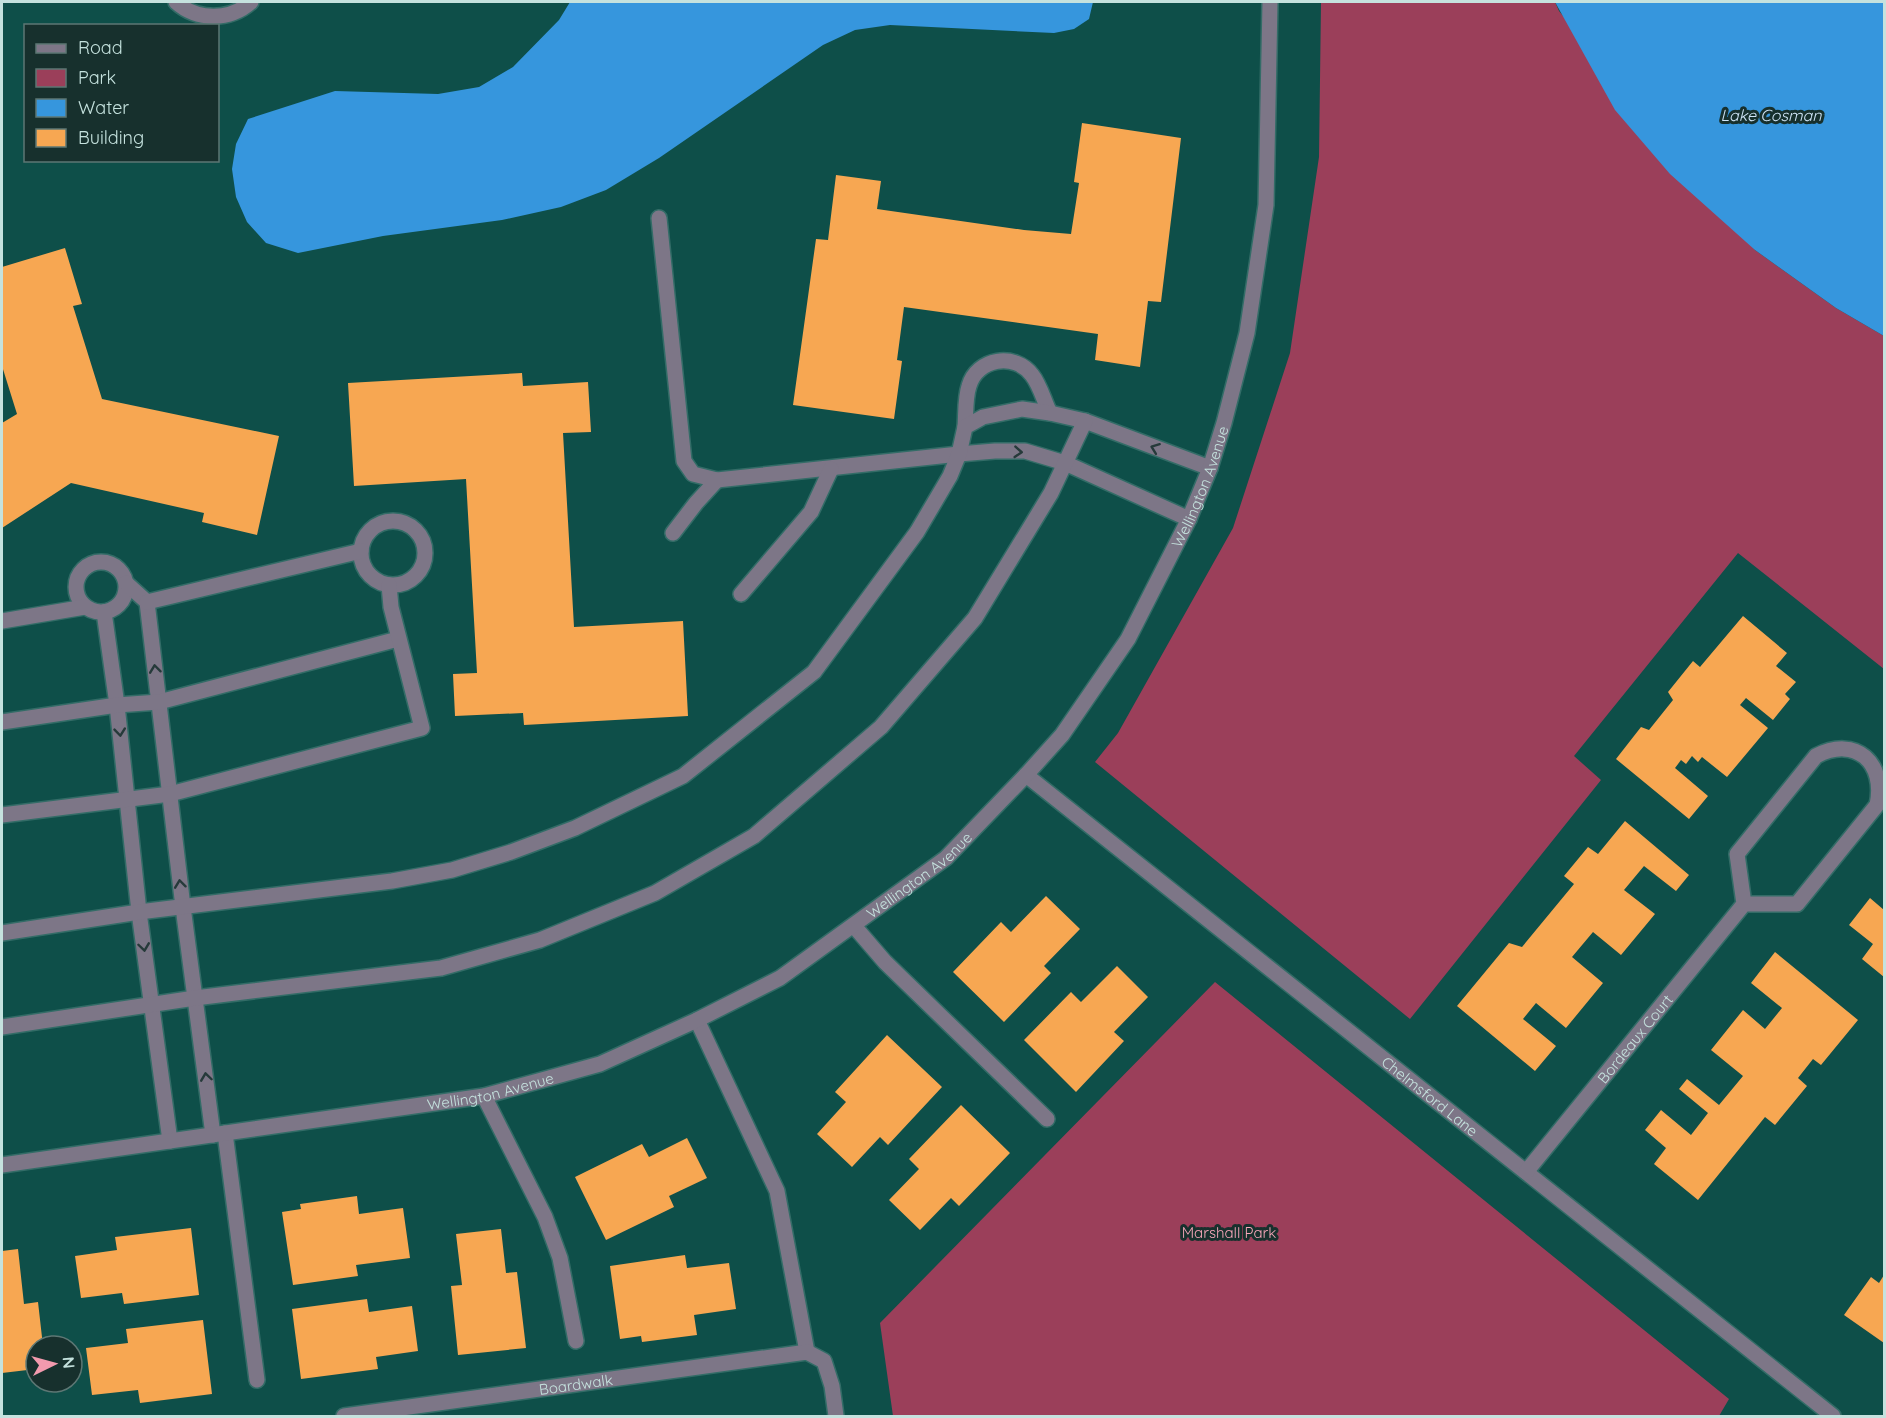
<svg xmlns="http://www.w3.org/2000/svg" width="1886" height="1418" viewBox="0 0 1886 1418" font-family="Quicksand,sans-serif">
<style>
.green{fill:#9b3f5a}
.water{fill:#3696dd}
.building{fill:#f7a752}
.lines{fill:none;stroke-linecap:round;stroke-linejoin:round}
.minor-casing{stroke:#336c67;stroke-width:18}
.minor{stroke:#7d7687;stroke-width:15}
.oneway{stroke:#263a3a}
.labels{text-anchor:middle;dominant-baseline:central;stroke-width:6;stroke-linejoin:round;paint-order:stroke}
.street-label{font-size:15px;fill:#c5e2de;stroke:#17302d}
.park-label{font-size:15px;fill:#fba8bb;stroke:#17302d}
.water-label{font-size:16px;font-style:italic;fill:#d0e5f7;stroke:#17302d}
</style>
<rect width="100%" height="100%" fill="#0e4f49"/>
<!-- green -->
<path class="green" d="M1321,2H1555L1559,11L1755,250L1836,308L1884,336V669L1738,553L1574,756L1601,780L1410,1019L1095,762L1118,733L1233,528L1290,353L1319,157Z
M1215,982L1729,1399L1719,1416H893L880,1323Z"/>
<!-- water -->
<path class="water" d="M570,2H1093L1089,19L1074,29L1054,33L890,25L855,30L823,45L659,158L606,190L561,207L502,220L383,236L298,253L266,243L247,222L236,197L232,169L236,144L248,119L335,91L438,94L479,87L513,67L559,20Z
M1555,2H1884V336L1836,308L1755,250L1670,174L1615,110Z"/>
<!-- building -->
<path class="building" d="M1082,123L1181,138L1161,302L1148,301L1140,367L1095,360L1098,334L904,307L897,360L902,361L894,419L793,405L816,239L828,240L836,175L881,181L877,209L1024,230L1071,234L1079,183L1074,182Z
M65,248L82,304L73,306L102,399L279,436L257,535L202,522L204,513L71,483L2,528V423L17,414L2,366V267Z
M522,373L523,386L588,382L591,432L563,433L574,627L683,621L688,716L524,725L523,713L455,716L453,674L477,673L466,479L354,486L348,383Z
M1743,616L1787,653L1776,666L1796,682L1785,694L1790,699L1773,720L1746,698L1740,705L1768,728L1727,777L1702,757L1698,762L1692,756L1686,764L1681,760L1675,768L1708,796L1689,819L1616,759L1641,727L1649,730L1673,700L1668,692L1693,661L1700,667Z
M1625,821L1689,875L1676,891L1644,866L1624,890L1655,914L1621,955L1593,932L1572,957L1603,983L1566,1028L1536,1003L1523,1019L1556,1046L1535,1071L1457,1006L1509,943L1522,947L1574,884L1564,876L1588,847L1598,854Z
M1046,896L1080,929L1044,966L1051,973L1004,1022L953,972L1001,922L1011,932Z
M1870,898L1884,910V977L1862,959L1873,944L1849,925Z
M1775,952L1858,1020L1821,1065L1813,1059L1798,1078L1807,1086L1775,1125L1765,1117L1698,1200L1654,1164L1666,1148L1645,1130L1661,1110L1691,1135L1708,1113L1679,1089L1687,1079L1719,1105L1743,1076L1711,1050L1743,1010L1765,1029L1782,1008L1751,983Z
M1117,966L1148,997L1114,1032L1124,1041L1076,1092L1024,1040L1071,992L1081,1002Z
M887,1035L942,1087L888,1145L880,1137L852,1167L817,1134L846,1102L835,1092Z
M961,1105L1010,1153L959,1206L951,1198L920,1230L889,1200L919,1169L909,1159Z
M687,1138L707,1178L669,1196L674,1207L606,1240L575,1177L642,1144L649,1157Z
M357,1196L359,1214L403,1208L410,1258L356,1265L358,1276L293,1285L282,1212L301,1209L300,1204Z
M191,1228L199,1295L124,1304L122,1293L81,1298L75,1256L117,1250L115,1237Z
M501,1229L506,1273L517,1272L526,1348L458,1355L451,1286L462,1285L456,1234Z
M18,1249L24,1304L38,1302L43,1346H36V1369L2,1373V1251Z
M685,1255L687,1268L729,1263L736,1309L694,1315L697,1335L642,1342L641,1336L620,1339L610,1266Z
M1884,1275V1343L1844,1315L1871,1277L1879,1283Z
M367,1299L369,1312L412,1306L418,1351L376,1357L378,1369L301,1379L292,1309Z
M203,1320L212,1394L140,1403L138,1390L92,1395L86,1348L128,1343L126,1329Z"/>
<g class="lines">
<!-- minor casing -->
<g class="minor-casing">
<g id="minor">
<path d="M176,2C197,21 230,21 251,2"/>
<path d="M659,218L684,461L693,474L717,480L959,454L995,451H1025L1065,463L1189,519"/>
<path d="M965,427C966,414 965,398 969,386C977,358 1015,352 1032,375C1040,385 1044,401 1050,413"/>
<circle cx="393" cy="553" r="32"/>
<path d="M673,533L696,503L717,480"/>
<circle cx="101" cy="587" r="25"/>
<path d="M126,583L147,602L183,907L213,1135"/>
<path d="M741,594L811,512L831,469"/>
<path d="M147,602L361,551"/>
<path d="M104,612L117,705L139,912L170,1141"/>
<path d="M2,621L85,607"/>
<path d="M2,722L117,705L159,702L398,639"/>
<path id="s1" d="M1026,775L1833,1416"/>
<path d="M2,815L170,794L422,728L391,607L389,585"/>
<path d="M854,926L885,962L1047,1119"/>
<path d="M2,933L139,912L392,881L452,870L511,852L575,828L683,776L814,672L917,532L950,476L959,454L965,427L983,417L1022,409L1050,413L1085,421L1210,468"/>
<path d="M697,1020L777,1191L807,1352"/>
<path d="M2,1027L195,998L441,968L540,940L655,893L754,836L881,727L975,618L1051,493L1085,421"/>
<path d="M484,1096L545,1217L560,1258L576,1341"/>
<path d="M225,1133L257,1380"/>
<path id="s2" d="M2,1165L484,1096L600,1064L697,1020L780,978L946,858L1026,775L1062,735L1128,639L1189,519L1210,468L1224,423L1247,333L1266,205L1270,2"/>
<path id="s3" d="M1526,1172L1744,904H1797L1877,805C1886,763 1856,735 1816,756L1737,854L1744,904"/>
<path id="s4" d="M344,1416L807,1352L824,1361L832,1386L836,1416"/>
</g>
</g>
<!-- minor -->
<use href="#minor" class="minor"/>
</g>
<!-- one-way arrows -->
<defs><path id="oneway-chevron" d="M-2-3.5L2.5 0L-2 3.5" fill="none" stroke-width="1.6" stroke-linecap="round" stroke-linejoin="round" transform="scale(1.5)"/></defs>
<g class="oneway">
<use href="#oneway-chevron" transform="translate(1155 448) rotate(-159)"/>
<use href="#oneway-chevron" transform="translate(1018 452) rotate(4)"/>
<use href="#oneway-chevron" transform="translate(155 669) rotate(-97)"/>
<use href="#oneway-chevron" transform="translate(120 732) rotate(84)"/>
<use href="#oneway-chevron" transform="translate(180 884) rotate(-97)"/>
<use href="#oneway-chevron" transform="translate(144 947) rotate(82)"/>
<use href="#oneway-chevron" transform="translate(206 1077) rotate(-98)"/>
</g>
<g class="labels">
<!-- street labels -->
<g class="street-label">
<text stroke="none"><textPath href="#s2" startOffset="1466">Wellington Avenue</textPath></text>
<text stroke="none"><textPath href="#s2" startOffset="980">Wellington Avenue</textPath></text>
<text stroke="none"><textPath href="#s3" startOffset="172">Bordeaux Court</textPath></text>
<text stroke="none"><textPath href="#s2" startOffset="494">Wellington Avenue</textPath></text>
<text stroke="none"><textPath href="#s1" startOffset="516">Chelmsford Lane</textPath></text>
<text stroke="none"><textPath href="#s4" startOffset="234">Boardwalk</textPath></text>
</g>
<!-- park labels -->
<g class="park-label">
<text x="1229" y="1232">Marshall Park</text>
</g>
<!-- water labels -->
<g class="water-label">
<text x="1771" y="115">Lake Cosman</text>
</g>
</g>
<!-- border -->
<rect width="1886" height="1418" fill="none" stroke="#c5e2de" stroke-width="6"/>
<!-- legend -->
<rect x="24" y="24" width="195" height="138" fill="#17302d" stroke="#5d7774" stroke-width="1.5"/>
<rect x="36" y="44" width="30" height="9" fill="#7d7687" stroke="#5d7774" stroke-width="1.5"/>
<text x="78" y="54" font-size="18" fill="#c5e2de">Road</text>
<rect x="36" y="69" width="30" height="18" fill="#9b3f5a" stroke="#5d7774" stroke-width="1.5"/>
<text x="78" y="84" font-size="18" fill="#c5e2de">Park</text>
<rect x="36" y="99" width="30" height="18" fill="#3696dd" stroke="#5d7774" stroke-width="1.5"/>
<text x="78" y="114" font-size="18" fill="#c5e2de">Water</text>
<rect x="36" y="129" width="30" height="18" fill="#f7a752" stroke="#5d7774" stroke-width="1.5"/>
<text x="78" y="144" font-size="18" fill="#c5e2de">Building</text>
<!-- north arrow -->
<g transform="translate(54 1364) rotate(85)"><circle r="28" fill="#17302d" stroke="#5d7774" stroke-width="1.5"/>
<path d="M0-4.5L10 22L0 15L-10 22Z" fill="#f29aae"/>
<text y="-9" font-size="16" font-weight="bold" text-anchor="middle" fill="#c5e2de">N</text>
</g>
</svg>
